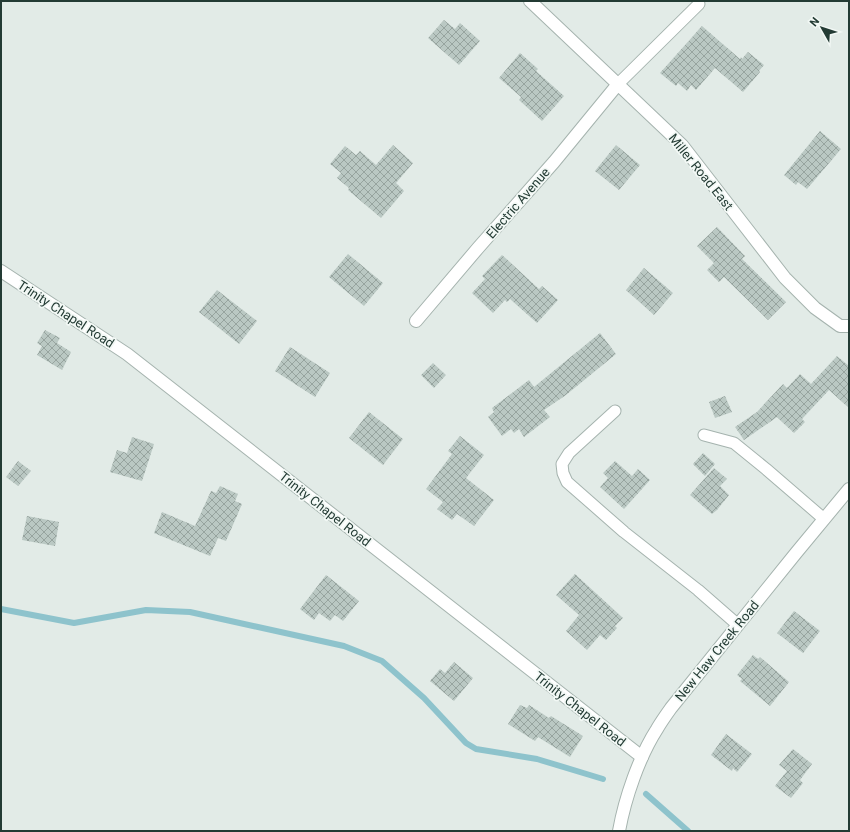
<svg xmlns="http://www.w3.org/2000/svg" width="850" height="832" viewBox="0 0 850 832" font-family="Roboto,sans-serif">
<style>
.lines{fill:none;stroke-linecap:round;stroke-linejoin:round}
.stream{stroke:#8ec3cc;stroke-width:6}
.building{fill:url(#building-cross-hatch)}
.service-casing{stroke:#a5b3ae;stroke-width:13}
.minor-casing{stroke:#a5b3ae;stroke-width:14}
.tertiary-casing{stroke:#a5b3ae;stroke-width:14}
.service{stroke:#fff;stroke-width:11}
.minor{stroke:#fff;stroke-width:12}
.tertiary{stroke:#fff;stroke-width:12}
.labels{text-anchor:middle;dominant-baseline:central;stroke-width:3.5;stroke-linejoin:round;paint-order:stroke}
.street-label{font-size:13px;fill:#233b34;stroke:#f2f8f5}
</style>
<defs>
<pattern id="building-cross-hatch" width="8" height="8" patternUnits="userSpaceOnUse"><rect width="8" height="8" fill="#bac8c3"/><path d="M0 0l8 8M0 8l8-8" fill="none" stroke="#97a49f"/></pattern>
</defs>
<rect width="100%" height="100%" fill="#e2ebe7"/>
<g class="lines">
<!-- stream -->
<path class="stream" d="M1,609L74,623L146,610L190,612L344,646L382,661L424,698L466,743L476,749L537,759L603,779
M646,794L688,831"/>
</g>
<!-- building -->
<path class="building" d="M444,20L455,29L460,23L480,41L459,65L428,38Z
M702,26L740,59L741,57L742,59L748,52L764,65L759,71L760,72L743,92L715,68L696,90L691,85L687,91L678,83L676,86L660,73Z
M520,53L538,69L536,71L564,96L542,121L519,100L521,97L499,78Z
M820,131L841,149L807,189L798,182L796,185L784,175Z
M393,145L413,163L396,183L404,191L381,218L348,190L349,188L337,178L341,173L330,164L345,146L356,155L360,151L376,165Z
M616,145L640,165L619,190L595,171Z
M717,227L745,256L742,259L786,302L768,320L724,277L719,282L707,270L714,263L697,246Z
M348,254L383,283L364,306L329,277Z
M502,255L539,289L542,286L558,300L537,323L510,299L507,302L505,300L493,313L472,293L485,279L482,276Z
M644,268L673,293L654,315L626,290Z
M217,290L257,321L239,344L199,312Z
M45,330L60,338L57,343L71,352L62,370L37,355L42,346L37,343Z
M600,333L616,354L566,395L544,410L550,417L524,437L519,429L514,433L511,429L502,436L488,417L494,412L492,408L529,380L534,387Z
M290,347L330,373L315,397L275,371Z
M837,356L849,366V408L829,390L802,419L805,422L794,433L777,417L744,440L735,427L757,412L783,384L787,388L800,374L811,384Z
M433,363L446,375L434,388L421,375Z
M725,396L732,412L715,418L709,402Z
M369,412L403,439L383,465L349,438Z
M460,436L484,455L466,478L494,500L474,526L457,514L452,520L437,509L443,502L426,489L452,454L448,451Z
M132,437L154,444L142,481L110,472L117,450L127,453Z
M703,453L715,464L705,476L693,464Z
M18,461L31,471L18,486L6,477Z
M615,461L632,476L638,469L650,480L624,509L600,487L608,478L603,473Z
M714,468L727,479L720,486L729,495L717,510L712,514L690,495Z
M220,486L238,494L235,501L242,504L226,541L218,538L210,556L154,533L162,512L195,526L211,491L216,493Z
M27,516L59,522L55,546L22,540Z
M575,574L623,618L615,626L617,628L606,640L600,635L587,650L566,631L579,615L556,595Z
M326,575L359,601L343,621L335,615L330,621L319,613L314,620L300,609Z
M794,611L820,631L803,653L777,633Z
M753,655L758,659L760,657L789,682L770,706L740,681L742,679L737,675Z
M454,662L473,678L454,701L430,681L440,669L445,673Z
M520,705L527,708L529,705L549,718L551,716L583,736L570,757L538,737L535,741L508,724Z
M726,734L752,754L737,772L733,768L732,771L711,755Z
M793,749L812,764L800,780L803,783L791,798L775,786L787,771L779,765Z"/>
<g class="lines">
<!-- service casing -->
<g class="service-casing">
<path id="service" d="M618,84L699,4
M615,411L569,453L562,464L563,473L567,482L624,532L698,590L738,625
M704,435L734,443L766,469L824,519"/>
</g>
<!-- minor casing -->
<g class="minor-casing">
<path id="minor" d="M530,1L682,145L785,278L815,308L840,326H849
M1,271L127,354L642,757
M416,321L478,248L554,162L618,84"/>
</g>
<!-- tertiary casing -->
<g class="tertiary-casing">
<path id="tertiary" d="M619,831C625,798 639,757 657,729C661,722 666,715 671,708L796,553L849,489"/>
</g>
<!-- service -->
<use href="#service" class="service"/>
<!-- minor -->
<use href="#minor" class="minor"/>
<!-- tertiary -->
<use href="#tertiary" class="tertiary"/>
</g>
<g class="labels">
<!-- street labels -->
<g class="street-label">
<text transform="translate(701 172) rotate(51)">Miller Road East</text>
<text transform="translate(518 203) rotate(-49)">Electric Avenue</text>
<text transform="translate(66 314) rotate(33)">Trinity Chapel Road</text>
<text transform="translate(325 509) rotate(38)">Trinity Chapel Road</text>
<text transform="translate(717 651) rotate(-51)">New Haw Creek Road</text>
<text transform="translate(580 709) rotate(38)">Trinity Chapel Road</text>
</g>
</g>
<!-- border -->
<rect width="850" height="832" fill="none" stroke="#233b34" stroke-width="4"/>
<!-- north arrow -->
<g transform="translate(822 28) rotate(309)" stroke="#f2f8f5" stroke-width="3" paint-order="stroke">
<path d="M0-3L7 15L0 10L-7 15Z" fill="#233b34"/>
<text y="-6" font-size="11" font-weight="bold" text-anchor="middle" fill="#233b34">N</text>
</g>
</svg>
